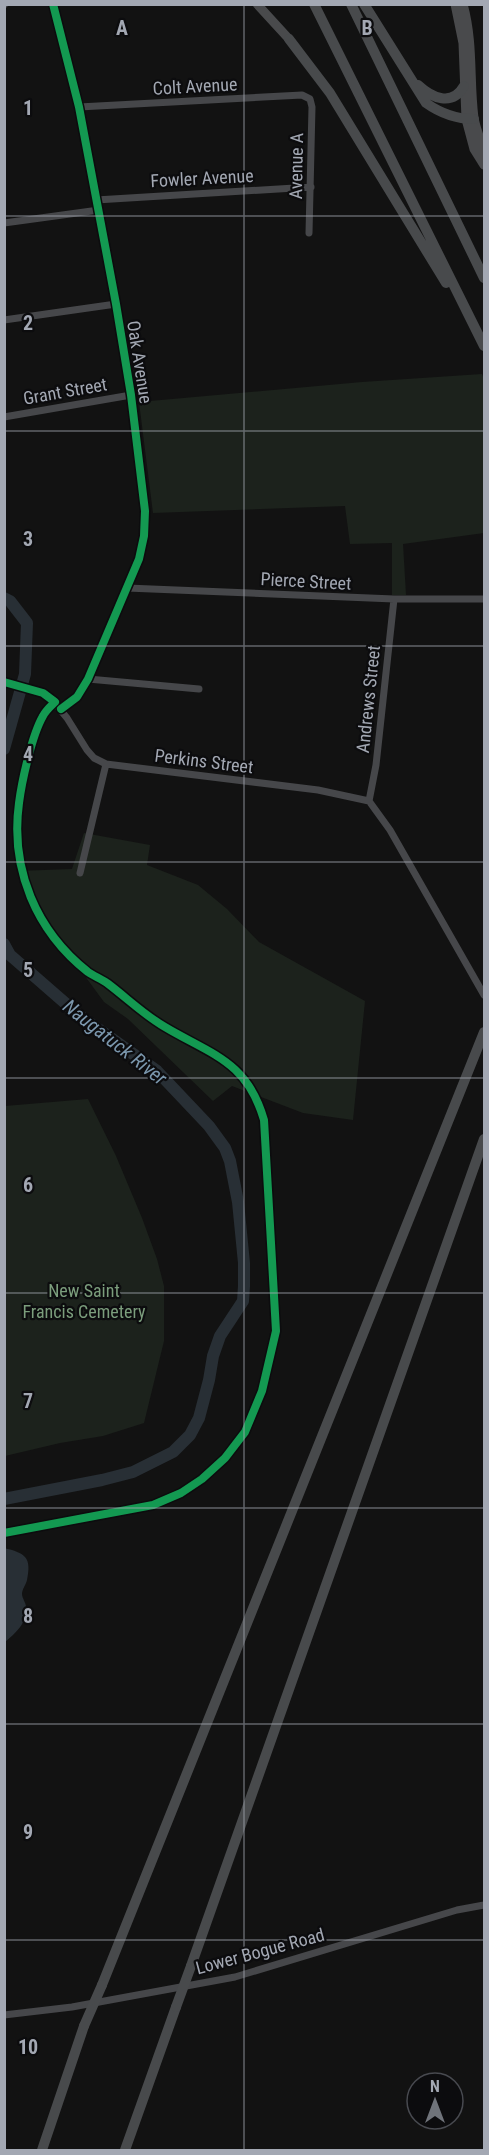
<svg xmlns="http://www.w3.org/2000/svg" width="489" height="2155" viewBox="0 0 489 2155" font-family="'Roboto Condensed',sans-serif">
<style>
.green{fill:#1c221c}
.water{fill:#282f35}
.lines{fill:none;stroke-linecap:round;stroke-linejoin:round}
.river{stroke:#282f35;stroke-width:12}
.minor{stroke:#46474a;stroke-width:7}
.major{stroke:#494a4c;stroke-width:9}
.highway{stroke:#484a4c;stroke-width:10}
.highway-bridge{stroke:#484a4c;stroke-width:10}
.cycleway-casing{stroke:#0c0c0e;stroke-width:11}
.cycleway{stroke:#139951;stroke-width:8}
.grid{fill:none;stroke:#a3a8b3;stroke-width:1.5;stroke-opacity:0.55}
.labels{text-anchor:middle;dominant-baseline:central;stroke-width:4.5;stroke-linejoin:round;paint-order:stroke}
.street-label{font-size:18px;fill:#a3a8b3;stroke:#0c0c0e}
.park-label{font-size:18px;fill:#7b9d7c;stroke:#0c0c0e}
.water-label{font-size:20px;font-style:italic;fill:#7b97ad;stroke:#0c0c0e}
.grid-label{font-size:20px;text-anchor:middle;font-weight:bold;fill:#a3a8b3;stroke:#0c0c0e;stroke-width:4.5;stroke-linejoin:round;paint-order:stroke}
</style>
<rect width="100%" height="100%" fill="#121212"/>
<!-- green -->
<path class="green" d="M482,374L484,379V533L403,544L406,595H392V543L350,544L345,506L153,513L139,402L362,382Z
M84,833L150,845L147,865L198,885L227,909L259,942L365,1001L353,1120L303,1113L232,1086L213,1101L128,1019L104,1002L82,972L60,950L35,917L21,886L17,871L72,869Z
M88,1099L116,1156L142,1218L157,1259L164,1286V1341L144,1423L103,1436L60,1443L5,1456V1106Z"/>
<!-- water -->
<path class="water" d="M4,1548C25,1553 32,1557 27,1580C26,1585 22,1589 22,1594C22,1598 26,1603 26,1607C28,1622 15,1634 5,1642Z"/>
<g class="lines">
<!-- river -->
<path class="river" d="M4,598L10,601L27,623L25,674L4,749
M4,944L10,955L80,1016L157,1071L209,1126L225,1148L230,1161L238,1202L244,1263V1286L243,1301L220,1336L213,1356L209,1380L199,1418L190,1435L173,1452L133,1472L102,1480L4,1499"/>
<!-- minor -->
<path class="minor" d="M53,4L79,107L116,304L131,395L145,511L144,536L139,559L88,679L77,697L61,709
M4,5L5,4
M79,107L302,95L310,99L312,107L309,233
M96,200L311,187
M4,223L99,210
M4,320L116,304
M4,417L131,395
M127,588L394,599H484
M88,679L199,689
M4,682L49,696L67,718L87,750L94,758L106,764L318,790L369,801
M369,801L390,830L484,995
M369,801L376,765L394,599
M80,873L106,764
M4,2015L72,2007L235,1977L457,1910L484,1905"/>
<!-- major -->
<path class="major" d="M257,4L289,39
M455,4L463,43L466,119L474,149L484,165
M463,4C474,45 469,78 474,118C477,134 483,140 482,159"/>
<!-- highway -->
<path class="highway" d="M314,4L484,346
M351,4L484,278
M364,4L426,103C440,113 457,119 474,119
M289,39L330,93L446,283
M418,85C432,98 452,107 464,86
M191,1966L484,1139
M102,1985L484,1032
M42,2150L84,2026
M125,2150L176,2007"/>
<!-- highway-bridge -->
<path class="highway-bridge" d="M176,2007L191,1966
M84,2026L102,1985"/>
<!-- cycleway casing -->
<g class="cycleway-casing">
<path id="cycleway" d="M53,4L79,107L116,304L131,395L145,511L144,536L139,559L88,679L77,697L61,709
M4,682L43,693L55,702C51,706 46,710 43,716C32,735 22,780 19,803C10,869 36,931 88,972C94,976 101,979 107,983C127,998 144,1015 165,1027C212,1055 247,1061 264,1120L276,1331L262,1391L245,1432L225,1458L202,1479L181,1493L153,1505L4,1533"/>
</g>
<!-- cycleway -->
<use href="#cycleway" class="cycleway"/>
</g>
<!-- grid -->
<path class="grid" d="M244,4V2150M4,216H484M4,431H484M4,646H484M4,862H484M4,1078H484M4,1293H484M4,1508H484M4,1724H484M4,1940H484"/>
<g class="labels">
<!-- street labels -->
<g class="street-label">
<text transform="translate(195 86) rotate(-3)">Colt Avenue</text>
<text transform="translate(296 166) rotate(-89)">Avenue A</text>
<text transform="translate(202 178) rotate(-3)">Fowler Avenue</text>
<text transform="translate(140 362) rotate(81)">Oak Avenue</text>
<text transform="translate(65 391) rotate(-10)">Grant Street</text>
<text transform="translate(306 581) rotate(3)">Pierce Street</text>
<text transform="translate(368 699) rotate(-84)">Andrews Street</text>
<text transform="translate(204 761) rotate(7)">Perkins Street</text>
<text transform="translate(260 1951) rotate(-15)">Lower Bogue Road</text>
</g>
<!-- park labels -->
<g class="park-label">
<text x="84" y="1290">New Saint<tspan x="84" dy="21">Francis Cemetery</tspan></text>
</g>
<!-- water labels -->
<g class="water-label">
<text transform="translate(115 1042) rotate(38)">Naugatuck River</text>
</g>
</g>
<g class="grid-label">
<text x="122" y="35">A</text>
<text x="367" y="35">B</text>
<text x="28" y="115">1</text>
<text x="28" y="330">2</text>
<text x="28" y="546">3</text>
<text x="28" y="761">4</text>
<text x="28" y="977">5</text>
<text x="28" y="1192">6</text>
<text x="28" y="1408">7</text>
<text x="28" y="1623">8</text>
<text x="28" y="1839">9</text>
<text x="28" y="2054">10</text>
</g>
<!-- border -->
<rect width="489" height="2155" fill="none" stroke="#a3a8b3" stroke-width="12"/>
<!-- north arrow -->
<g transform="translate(435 2101)"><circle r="28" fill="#0c0c0e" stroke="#484a50" stroke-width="1.5"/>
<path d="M0-4.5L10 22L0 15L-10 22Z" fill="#70747b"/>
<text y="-9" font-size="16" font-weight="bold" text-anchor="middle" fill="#a3a8b3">N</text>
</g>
</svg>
